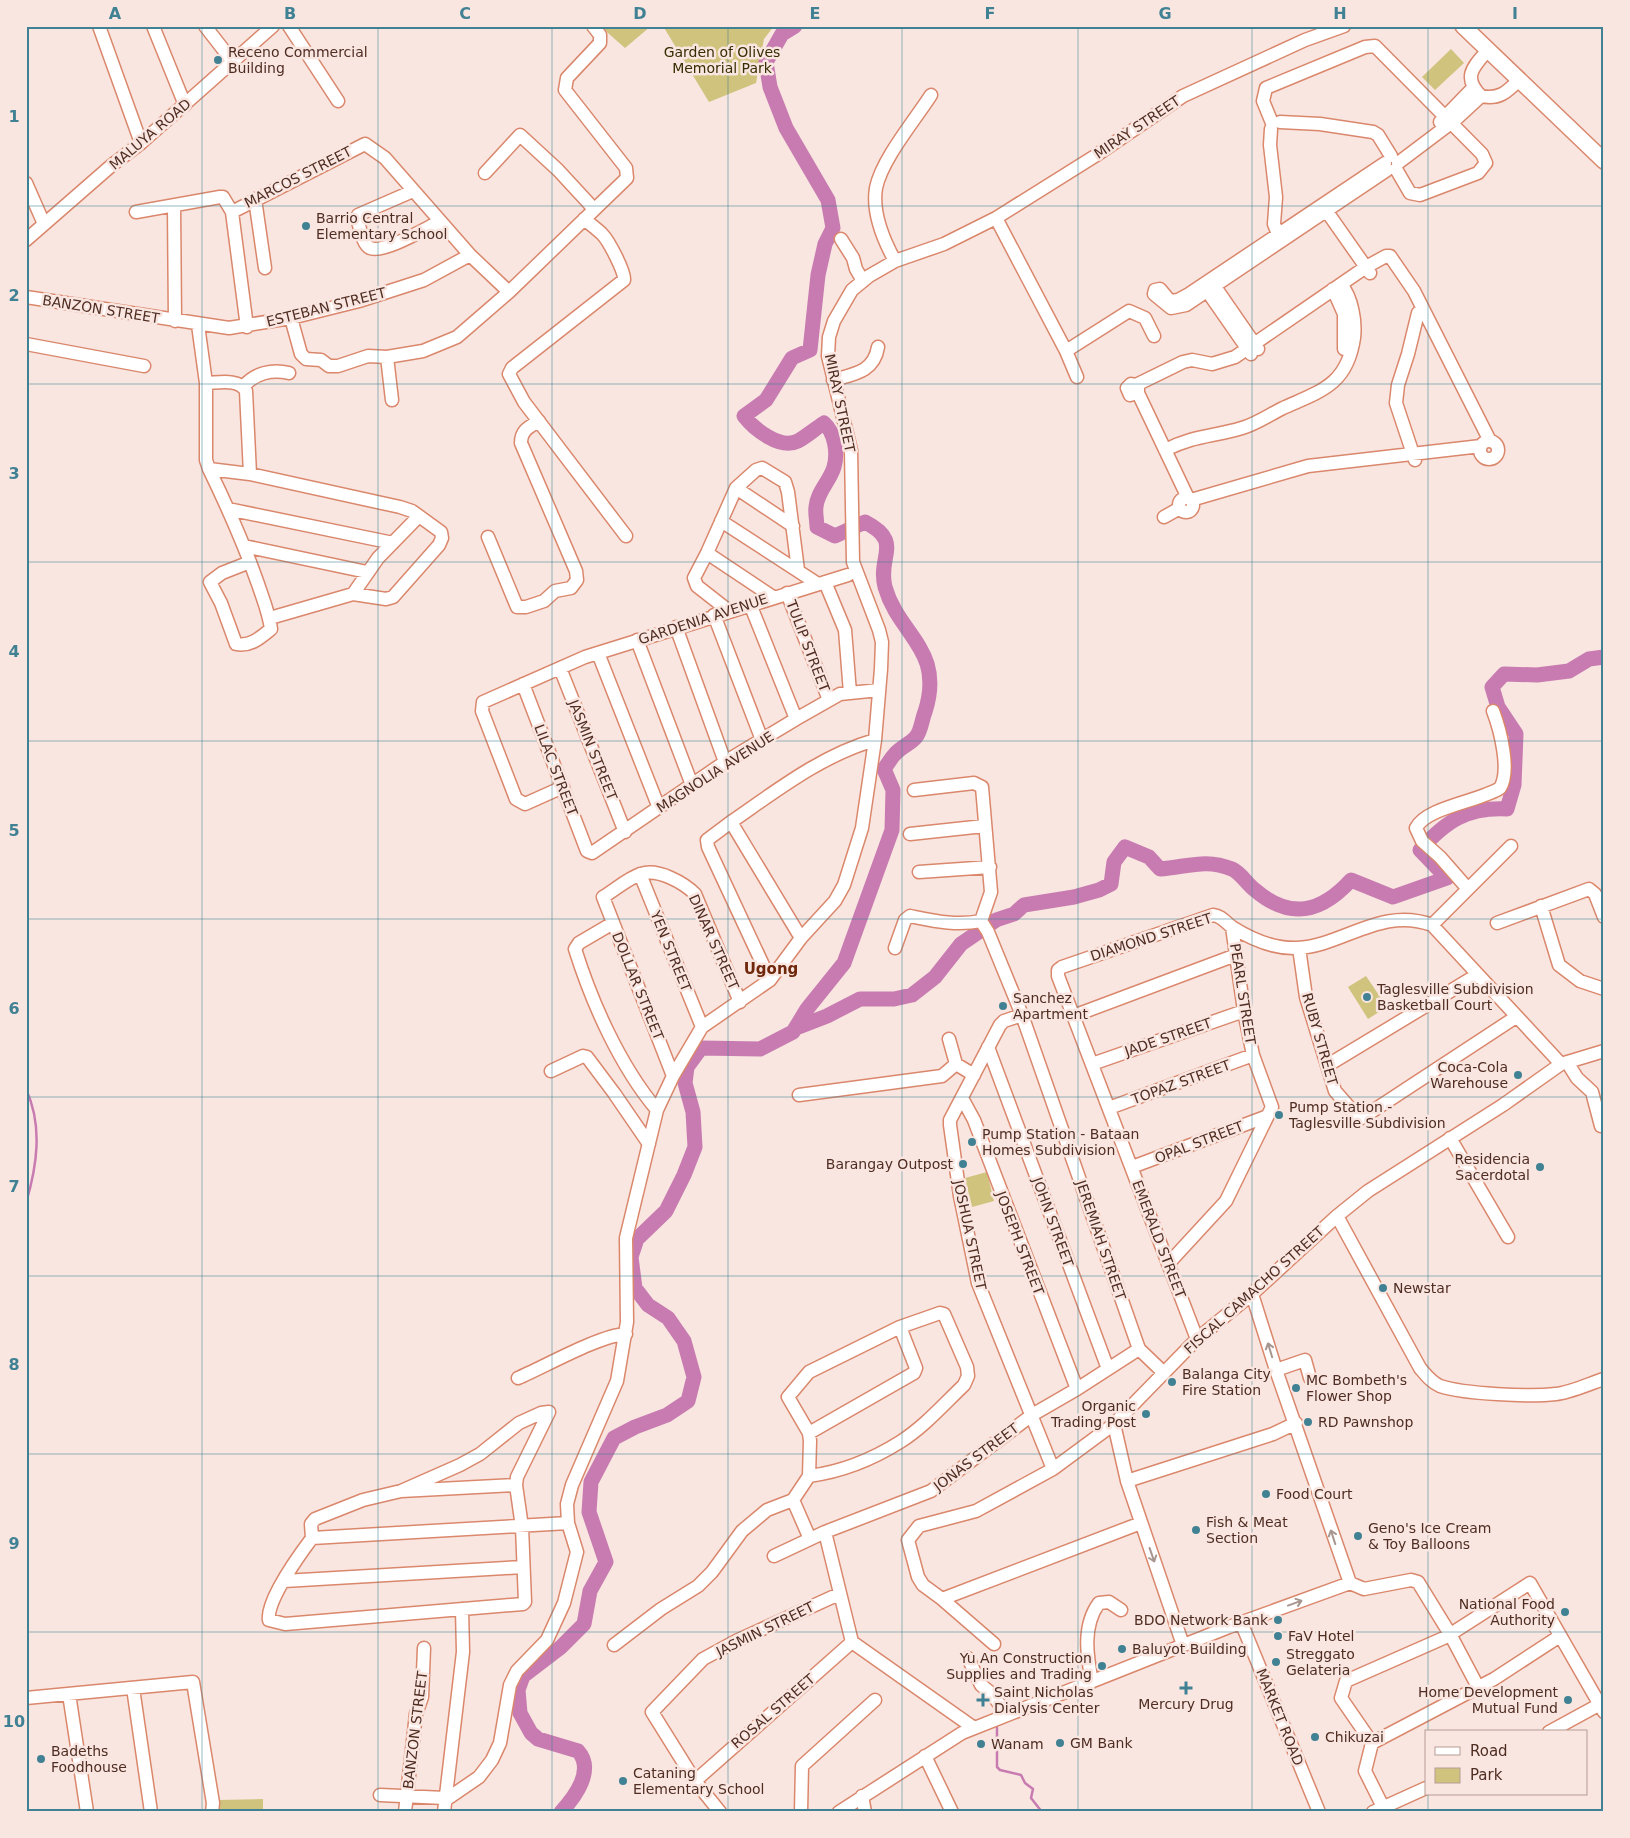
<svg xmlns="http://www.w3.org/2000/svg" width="1630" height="1838" viewBox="0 0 1630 1838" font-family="'DejaVu Sans',sans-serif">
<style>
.green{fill:#d0c37d}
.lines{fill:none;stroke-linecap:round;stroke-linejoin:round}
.stream{stroke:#c87bb1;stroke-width:2.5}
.river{stroke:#c87bb1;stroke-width:15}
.minor-casing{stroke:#da876c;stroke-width:15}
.major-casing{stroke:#da876c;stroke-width:18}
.minor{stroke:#fff;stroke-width:12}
.major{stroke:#fff;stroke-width:15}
.oneway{stroke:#a79690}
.grid{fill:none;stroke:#408194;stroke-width:1;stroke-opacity:0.55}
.poi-dot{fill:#408194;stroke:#f9e6e0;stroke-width:2}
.labels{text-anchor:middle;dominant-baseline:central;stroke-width:5;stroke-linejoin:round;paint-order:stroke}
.poi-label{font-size:14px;fill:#4f2d22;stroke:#f9e6e0;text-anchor:start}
.park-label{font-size:14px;fill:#362e03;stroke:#f9e6e0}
.street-label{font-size:14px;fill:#4f2d22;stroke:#f9e6e0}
.neighbourhood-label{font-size:15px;font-weight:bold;fill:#70280d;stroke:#f9e6e0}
.neatline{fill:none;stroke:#408194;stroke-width:2}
.grid-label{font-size:16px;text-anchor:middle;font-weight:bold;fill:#408194}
</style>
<rect width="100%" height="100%" fill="#f9e6e0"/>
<!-- green -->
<path class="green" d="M600,26H651L625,48Z
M663,26H774L764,39L756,83L709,102Z
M1451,49L1464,63L1435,90L1422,77Z
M1366,976L1387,1007L1368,1019L1348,987Z
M987,1172L994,1201L972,1207L965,1178Z
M263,1799V1812H217L218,1800Z"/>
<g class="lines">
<!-- stream -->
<path class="stream" d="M26,1089C43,1126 37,1166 26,1203
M997,1728V1767L1000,1770L1021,1775L1025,1783L1033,1789L1031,1798L1042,1812"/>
<!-- river -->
<path class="river" d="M796,1028L827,1016L860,999H894L912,995L935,977L961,944L996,920L1014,914L1024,905L1074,897L1099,890L1111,884L1114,862L1125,847L1149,857L1160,869C1187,867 1206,858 1232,869C1241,873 1247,884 1255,890C1290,920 1321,913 1351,880L1393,897L1447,878L1420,850C1446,821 1467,807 1507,809L1514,785L1516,734L1498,707L1492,687L1504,674L1537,675L1569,671L1589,659L1604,657
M561,1812C575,1797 595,1770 578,1751L538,1739L531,1733L520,1713L518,1690L523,1676L561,1647L584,1624L590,1591L606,1562L589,1512L591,1482L614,1438L635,1427L667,1415L688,1401L694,1377L684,1341L668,1318L648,1305L635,1288L631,1257L637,1239L666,1211L684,1175L695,1147L693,1112L685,1083L687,1067L701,1048L760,1049L793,1032L807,1009L844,963L892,830L893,790L884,769C888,764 891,758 895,754C901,747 910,744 916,737C921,731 922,719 925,712C945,649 899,636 885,587C877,556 904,542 865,522L835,536L817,527C817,521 815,513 816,507C817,492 830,481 834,467C838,453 835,433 824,423C816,428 807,436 798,441C780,450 754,429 744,416L766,400L792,358L810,350L818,275L825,244L833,228L828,200L786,128L770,87L766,62L782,34L795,26"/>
<!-- minor casing -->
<g class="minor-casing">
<path id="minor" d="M99,26L141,143
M153,26L185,105
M205,26L233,62
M289,26L338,101
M1488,50C1473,67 1462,77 1481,96C1499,100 1507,92 1519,80
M1280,122L1320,124L1373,132L1378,135L1391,156
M1440,122L1473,88
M1272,123L1263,101L1266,88L1365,47L1375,46L1482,154L1486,163L1478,173L1420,195L1410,193L1396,169
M1271,129L1270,145L1276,197L1274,224L1280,239
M1385,163L1189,294L1178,300L1170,301L1160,289L1155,290L1154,294L1171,308L1186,305L1387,170
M1398,163L1455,120L1481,96
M485,173L520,135L558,170L594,209
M26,183L44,224
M413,191L358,215L357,219C360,226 362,244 370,248C383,254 426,228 439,222
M255,199L265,268
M174,206L175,321
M1323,206L1370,273
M136,212L220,197H223L232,212
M232,212L365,144L385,158L470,255L509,292
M232,212L247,327
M996,218L1066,351L1077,377
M584,219C590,224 597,229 602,234C609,241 625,272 624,280L512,368L509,374L524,402L626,536
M841,239L853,258L856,269L863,281
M26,240L112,165L141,143L273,26
M895,261C884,241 872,212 876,188C882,159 915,120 931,95
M1211,281L1258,349
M1203,285L1251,354
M1333,289L1344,314V349
M26,297L229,328L291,318L359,301L424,280L470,255
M291,318L301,354L306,359L321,360L329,366H338L368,356L387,357L423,351L457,337L509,292L627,178L626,168L565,90L567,78L600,43V35L593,26
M198,325L206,383V460L209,469L250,474L400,507L412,511L441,532L442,538L439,545L393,597L386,599L353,594L270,618
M26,344L144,366
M1066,351L1129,311L1145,318L1154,336
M387,357L392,400
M833,380C854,374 874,372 878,347
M206,383C218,383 239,378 246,391L250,474
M1136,385L1183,362L1192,360L1212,364L1235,357L1366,267L1386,256H1390L1414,291L1490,441
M244,386C255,373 272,369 289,373
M1138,393L1130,395L1127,388L1131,384L1138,386V393L1188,498
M1480 450a9 9 0 1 1 18 0a9 9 0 1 1-18 0Z
M1165,450C1195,435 1212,437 1242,428C1256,424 1269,415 1283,408C1321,391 1347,385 1354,338C1356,321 1352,298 1341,284
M1415,460L1396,403L1398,385L1408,354L1418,313
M209,469C227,506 244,544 258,584C263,599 269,613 271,629C260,638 250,647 236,644L221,603L210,582L222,573L250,562
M736,488L793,526
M1179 505a7 7 0 1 1 14 0a7 7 0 1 1-14 0Z
M1191,500L1308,466L1481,446
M228,509L393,543
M1164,517L1180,508
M721,521L818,584
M488,537L517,607H526L544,601L555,591L571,588L577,580L576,571L521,443C521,430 529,427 539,421
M244,546L367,572
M707,553L773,597
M825,582L845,630L850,693
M787,593L829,700
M353,594L378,558L419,516
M750,604L796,719
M729,611L697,586L694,578L707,553L736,488L756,470L762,468L785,482L788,492L798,570
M714,615L762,740
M676,627L725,762
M637,640L692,785
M598,653L659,808
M560,668L625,832
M523,684L587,851L592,853L725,762L796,719L840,694L879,690
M563,787L525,804L516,799L482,711L483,702L585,657L848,575
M914,790L974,783L982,787L991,892L981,921
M731,822L707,840L708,847L770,980
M910,834L984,826
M919,872L990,867
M640,874L702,1027
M1468,889L1440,857L1422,841L1416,828C1426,807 1481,801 1500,788C1511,771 1500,729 1493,711
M1541,906L1559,965L1580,981L1604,989
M613,923L579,943L575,949C592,1003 620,1066 657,1110
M1497,923L1589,889L1595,894L1604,917
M1432,925L1511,846
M801,938L731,822C776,791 822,755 875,740
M895,948L905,920L910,916C935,921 956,926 981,921L988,932L1022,1015L1139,1349L1164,1373
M1299,948L1306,997L1335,1091L1356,1115L1362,1118L1516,1017
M1022,1015L1004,1021L1000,1025L950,1120V1125L960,1196L978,1283L1053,1469
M1073,1016L1236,955
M949,1039L956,1064L974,1075
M988,1047L1108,1369
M1567,1062L1577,1078L1592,1092L1601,1126
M1092,1064L1244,1011
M1328,1065L1477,975
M551,1071L583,1056L587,1057L614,1093L649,1144
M673,1076L603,897C615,890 628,878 641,874C658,868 684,883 695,894L740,1002
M799,1095L942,1076L956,1064
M962,1098L974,1120L1077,1389
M1109,1108L1253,1055
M1450,1138L1508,1237
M1132,1167L1265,1117
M1337,1216L1420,1368C1426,1375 1431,1382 1440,1386C1464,1394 1530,1397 1556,1394C1569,1393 1591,1383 1604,1379
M1168,1264L1226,1201L1272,1107L1253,1055L1244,1011L1232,927
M1252,1294L1276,1370L1350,1583L1364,1589L1411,1580L1418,1582L1450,1634L1478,1687
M1197,1339L1058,976V970L1062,967L1213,915C1222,916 1225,922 1232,927C1251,939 1274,949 1297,948C1343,946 1381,906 1432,925L1561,1064
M1276,1370L1305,1360L1310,1378
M518,1378C544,1367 600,1335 626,1334
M1114,1424L1127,1481L1183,1645
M809,1433L914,1373L916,1368L900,1327
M1127,1481L1273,1434L1296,1423
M401,1491L516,1485L522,1527L525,1602L523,1604L285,1624L269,1620C266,1601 300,1554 312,1538L568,1523
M793,1500L810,1539
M825,1532L852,1642L974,1728
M312,1538L311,1524L315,1519L363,1500L401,1491L460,1465L480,1454L519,1423L541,1413L549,1412L517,1477L516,1485
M774,1556L825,1532L931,1491L1032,1415L1077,1389L1139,1349
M284,1581L523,1567
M942,1599L1141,1523
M1241,1622L1319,1812
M994,1644L942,1599L923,1585L918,1577L908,1540L919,1526L976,1511L1053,1469L1114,1424L1197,1339L1252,1294L1337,1216L1368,1191L1503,1105L1561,1064L1604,1051
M614,1645L661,1609L698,1586L712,1572L742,1531L767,1510L793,1500L809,1476L810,1441L809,1433L788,1397L809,1372L900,1327L940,1313L944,1314L967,1367L968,1376L964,1385C944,1404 924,1427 900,1442C873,1459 840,1472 809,1476
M968,1658L981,1685L992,1694L1007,1715
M1092,1682C1087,1656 1082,1626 1099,1603L1109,1602L1121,1610
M133,1688L151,1812
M69,1694L87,1812
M26,1698L193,1682L213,1803L212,1812
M1549,1732L1604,1702
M1372,1743L1341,1698L1346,1681L1446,1637L1530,1583L1604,1712
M925,1756L952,1812
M695,1781L852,1642
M380,1795L445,1798
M862,1796L865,1812
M444,1801L479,1777L492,1760L500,1743L510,1685L517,1671L547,1640L564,1603L577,1552L568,1523L567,1504L572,1485L617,1381L627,1322L626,1238L657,1110L673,1076L702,1027L770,980L801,938L835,901L844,885L862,828L875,740L881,669L882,642L879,630L853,562L851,450L828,356L829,337L834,321L852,290L869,276L895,261L944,244L996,218L1095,156L1183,96L1305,40L1344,26
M1383,1807L1365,1771L1372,1743L1494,1679L1560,1636
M405,1812L416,1714L422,1697L424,1648
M444,1812L463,1652L462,1609
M720,1812L695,1781L652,1712L703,1659L736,1641L839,1594
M801,1812L802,1766L875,1700
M839,1812L962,1733L1229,1627L1350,1583
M1373,1812L1426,1788"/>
</g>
<!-- major casing -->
<g class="major-casing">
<path id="major" d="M1463,26L1604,161"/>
</g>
<!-- minor -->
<use href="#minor" class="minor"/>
<!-- major -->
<use href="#major" class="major"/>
</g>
<!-- one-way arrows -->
<defs><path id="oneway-shaft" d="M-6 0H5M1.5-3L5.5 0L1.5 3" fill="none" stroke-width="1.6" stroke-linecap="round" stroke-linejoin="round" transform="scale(1.25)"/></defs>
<g class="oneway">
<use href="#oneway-shaft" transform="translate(1270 1350) rotate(-107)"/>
<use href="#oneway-shaft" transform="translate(1333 1537) rotate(-108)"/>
<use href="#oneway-shaft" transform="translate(1152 1555) rotate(71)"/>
<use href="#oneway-shaft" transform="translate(1295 1603) rotate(-20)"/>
</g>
<!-- grid -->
<path class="grid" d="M202,26V1812M378,26V1812M552,26V1812M728,26V1812M902,26V1812M1078,26V1812M1252,26V1812M1428,26V1732M26,206H1604M26,384H1604M26,562H1604M26,741H1604M26,919H1604M26,1097H1604M26,1276H1604M26,1454H1604M26,1632H1604M1428,1794V1812"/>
<!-- markers -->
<g class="poi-dot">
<circle cx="218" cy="60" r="5"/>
<circle cx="306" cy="226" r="5"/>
<circle cx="1367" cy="997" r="5"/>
<circle cx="1003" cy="1006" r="5"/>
<circle cx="1518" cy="1075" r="5"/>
<circle cx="1279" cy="1115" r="5"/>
<circle cx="972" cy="1142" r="5"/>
<circle cx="963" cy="1164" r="5"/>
<circle cx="1540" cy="1167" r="5"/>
<circle cx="1383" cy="1288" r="5"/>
<circle cx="1172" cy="1382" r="5"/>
<circle cx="1296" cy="1388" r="5"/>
<circle cx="1146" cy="1414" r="5"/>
<circle cx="1308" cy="1422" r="5"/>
<circle cx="1266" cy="1494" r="5"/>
<circle cx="1196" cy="1530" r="5"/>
<circle cx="1358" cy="1536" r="5"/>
<circle cx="1565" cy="1612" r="5"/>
<circle cx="1278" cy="1620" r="5"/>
<circle cx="1278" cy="1636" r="5"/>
<circle cx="1122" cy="1649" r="5"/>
<circle cx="1276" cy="1662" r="5"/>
<circle cx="1102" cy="1666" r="5"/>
<path d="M1183.5 1680.5h5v5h5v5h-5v5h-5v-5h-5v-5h5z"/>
<path d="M980.5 1692.5h5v5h5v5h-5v5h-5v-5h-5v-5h5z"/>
<circle cx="1568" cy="1700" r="5"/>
<circle cx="1315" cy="1737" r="5"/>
<circle cx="1060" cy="1743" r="5"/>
<circle cx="981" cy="1744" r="5"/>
<circle cx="41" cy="1759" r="5"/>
<circle cx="623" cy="1781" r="5"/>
</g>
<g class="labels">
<!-- poi labels -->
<g class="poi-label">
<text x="228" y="52">Receno Commercial<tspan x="228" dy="16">Building</tspan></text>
<text x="316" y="218">Barrio Central<tspan x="316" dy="16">Elementary School</tspan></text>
<text x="1377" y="989">Taglesville Subdivision<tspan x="1377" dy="16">Basketball Court</tspan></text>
<text x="1013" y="998">Sanchez<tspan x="1013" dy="16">Apartment</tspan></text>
<text x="1508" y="1067" text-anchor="end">Coca-Cola<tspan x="1508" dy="16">Warehouse</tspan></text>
<text x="1289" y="1107">Pump Station -<tspan x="1289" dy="16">Taglesville Subdivision</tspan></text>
<text x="982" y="1134">Pump Station - Bataan<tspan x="982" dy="16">Homes Subdivision</tspan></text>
<text x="1530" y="1159" text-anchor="end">Residencia<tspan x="1530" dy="16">Sacerdotal</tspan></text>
<text x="953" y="1164" text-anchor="end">Barangay Outpost</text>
<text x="1393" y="1288">Newstar</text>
<text x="1182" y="1374">Balanga City<tspan x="1182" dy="16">Fire Station</tspan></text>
<text x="1306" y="1380">MC Bombeth's<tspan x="1306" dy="16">Flower Shop</tspan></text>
<text x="1136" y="1406" text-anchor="end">Organic<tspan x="1136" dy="16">Trading Post</tspan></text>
<text x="1318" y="1422">RD Pawnshop</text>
<text x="1276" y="1494">Food Court</text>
<text x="1206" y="1522">Fish &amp; Meat<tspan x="1206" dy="16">Section</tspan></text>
<text x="1368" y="1528">Geno's Ice Cream<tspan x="1368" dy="16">&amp; Toy Balloons</tspan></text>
<text x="1555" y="1604" text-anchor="end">National Food<tspan x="1555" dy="16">Authority</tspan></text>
<text x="1268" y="1620" text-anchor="end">BDO Network Bank</text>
<text x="1288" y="1636">FaV Hotel</text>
<text x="1132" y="1649">Baluyot Building</text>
<text x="1286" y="1654">Streggato<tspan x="1286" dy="16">Gelateria</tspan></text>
<text x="1092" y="1658" text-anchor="end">Yu An Construction<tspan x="1092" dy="16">Supplies and Trading</tspan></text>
<text x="994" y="1692">Saint Nicholas<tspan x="994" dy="16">Dialysis Center</tspan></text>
<text x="1558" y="1692" text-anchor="end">Home Development<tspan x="1558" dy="16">Mutual Fund</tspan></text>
<text x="1186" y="1704" text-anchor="middle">Mercury Drug</text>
<text x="1325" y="1737">Chikuzai</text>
<text x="1070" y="1743">GM Bank</text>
<text x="991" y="1744">Wanam</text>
<text x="51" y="1751">Badeths<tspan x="51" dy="16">Foodhouse</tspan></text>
<text x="633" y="1773">Cataning<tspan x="633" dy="16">Elementary School</tspan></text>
</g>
<!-- park labels -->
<g class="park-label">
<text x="722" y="52">Garden of Olives<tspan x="722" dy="16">Memorial Park</tspan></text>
</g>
<!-- street labels -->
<g class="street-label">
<text transform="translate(1137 127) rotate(-34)">MIRAY STREET</text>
<text transform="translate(150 134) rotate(-40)">MALUYA ROAD</text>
<text transform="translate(298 177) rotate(-27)">MARCOS STREET</text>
<text transform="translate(326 307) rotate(-14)">ESTEBAN STREET</text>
<text transform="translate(101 309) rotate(9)">BANZON STREET</text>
<text transform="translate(840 403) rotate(78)">MIRAY STREET</text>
<text transform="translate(703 619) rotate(-18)">GARDENIA AVENUE</text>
<text transform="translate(808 646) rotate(69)">TULIP STREET</text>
<text transform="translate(593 750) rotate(68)">JASMIN STREET</text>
<text transform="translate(556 770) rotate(69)">LILAC STREET</text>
<text transform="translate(715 772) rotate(-33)">MAGNOLIA AVENUE</text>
<text transform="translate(1151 937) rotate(-18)">DIAMOND STREET</text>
<text transform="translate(714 942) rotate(66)">DINAR STREET</text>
<text transform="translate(671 951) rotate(68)">YEN STREET</text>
<text transform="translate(638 986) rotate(68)">DOLLAR STREET</text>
<text transform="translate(1243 994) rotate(81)">PEARL STREET</text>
<text transform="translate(1168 1037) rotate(-19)">JADE STREET</text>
<text transform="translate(1320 1039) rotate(74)">RUBY STREET</text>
<text transform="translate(1181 1082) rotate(-20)">TOPAZ STREET</text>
<text transform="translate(1199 1142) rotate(-21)">OPAL STREET</text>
<text transform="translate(1053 1222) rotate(70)">JOHN STREET</text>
<text transform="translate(970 1235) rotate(78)">JOSHUA STREET</text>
<text transform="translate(1159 1239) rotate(69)">EMERALD STREET</text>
<text transform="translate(1101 1240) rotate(71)">JEREMIAH STREET</text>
<text transform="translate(1020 1243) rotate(69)">JOSEPH STREET</text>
<text transform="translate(1254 1290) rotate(-42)">FISCAL CAMACHO STREET</text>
<text transform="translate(976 1457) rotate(-37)">JONAS STREET</text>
<text transform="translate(765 1629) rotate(-26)">JASMIN STREET</text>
<text transform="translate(773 1711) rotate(-41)">ROSAL STREET</text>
<text transform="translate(1280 1717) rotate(68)">MARKET ROAD</text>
<text transform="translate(415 1730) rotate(-83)">BANZON STREET</text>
</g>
<!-- neighbourhood labels -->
<g class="neighbourhood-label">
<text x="771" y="969">Ugong</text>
</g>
</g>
<!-- border -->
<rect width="1630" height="1838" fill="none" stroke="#f9e6e0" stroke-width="55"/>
<!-- legend -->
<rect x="1425" y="1730" width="162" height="65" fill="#f9e6e0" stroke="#b59c94"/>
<rect x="1435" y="1747" width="25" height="8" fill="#ffffff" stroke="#b59c94"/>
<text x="1470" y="1756" font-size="15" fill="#4f2d22">Road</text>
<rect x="1435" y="1768" width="25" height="15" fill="#d0c37d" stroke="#b59c94"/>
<text x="1470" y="1780" font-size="15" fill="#4f2d22">Park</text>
<rect x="28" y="28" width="1574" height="1782" class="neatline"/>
<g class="grid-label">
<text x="115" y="19">A</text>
<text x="290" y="19">B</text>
<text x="465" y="19">C</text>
<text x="640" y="19">D</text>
<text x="815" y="19">E</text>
<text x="990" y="19">F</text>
<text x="1165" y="19">G</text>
<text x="1340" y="19">H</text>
<text x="1515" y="19">I</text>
<text x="14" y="122">1</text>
<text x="14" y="301">2</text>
<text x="14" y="479">3</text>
<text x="14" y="657">4</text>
<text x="14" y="836">5</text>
<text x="14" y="1014">6</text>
<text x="14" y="1192">7</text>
<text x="14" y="1370">8</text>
<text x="14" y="1549">9</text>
<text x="14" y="1727">10</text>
</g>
</svg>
